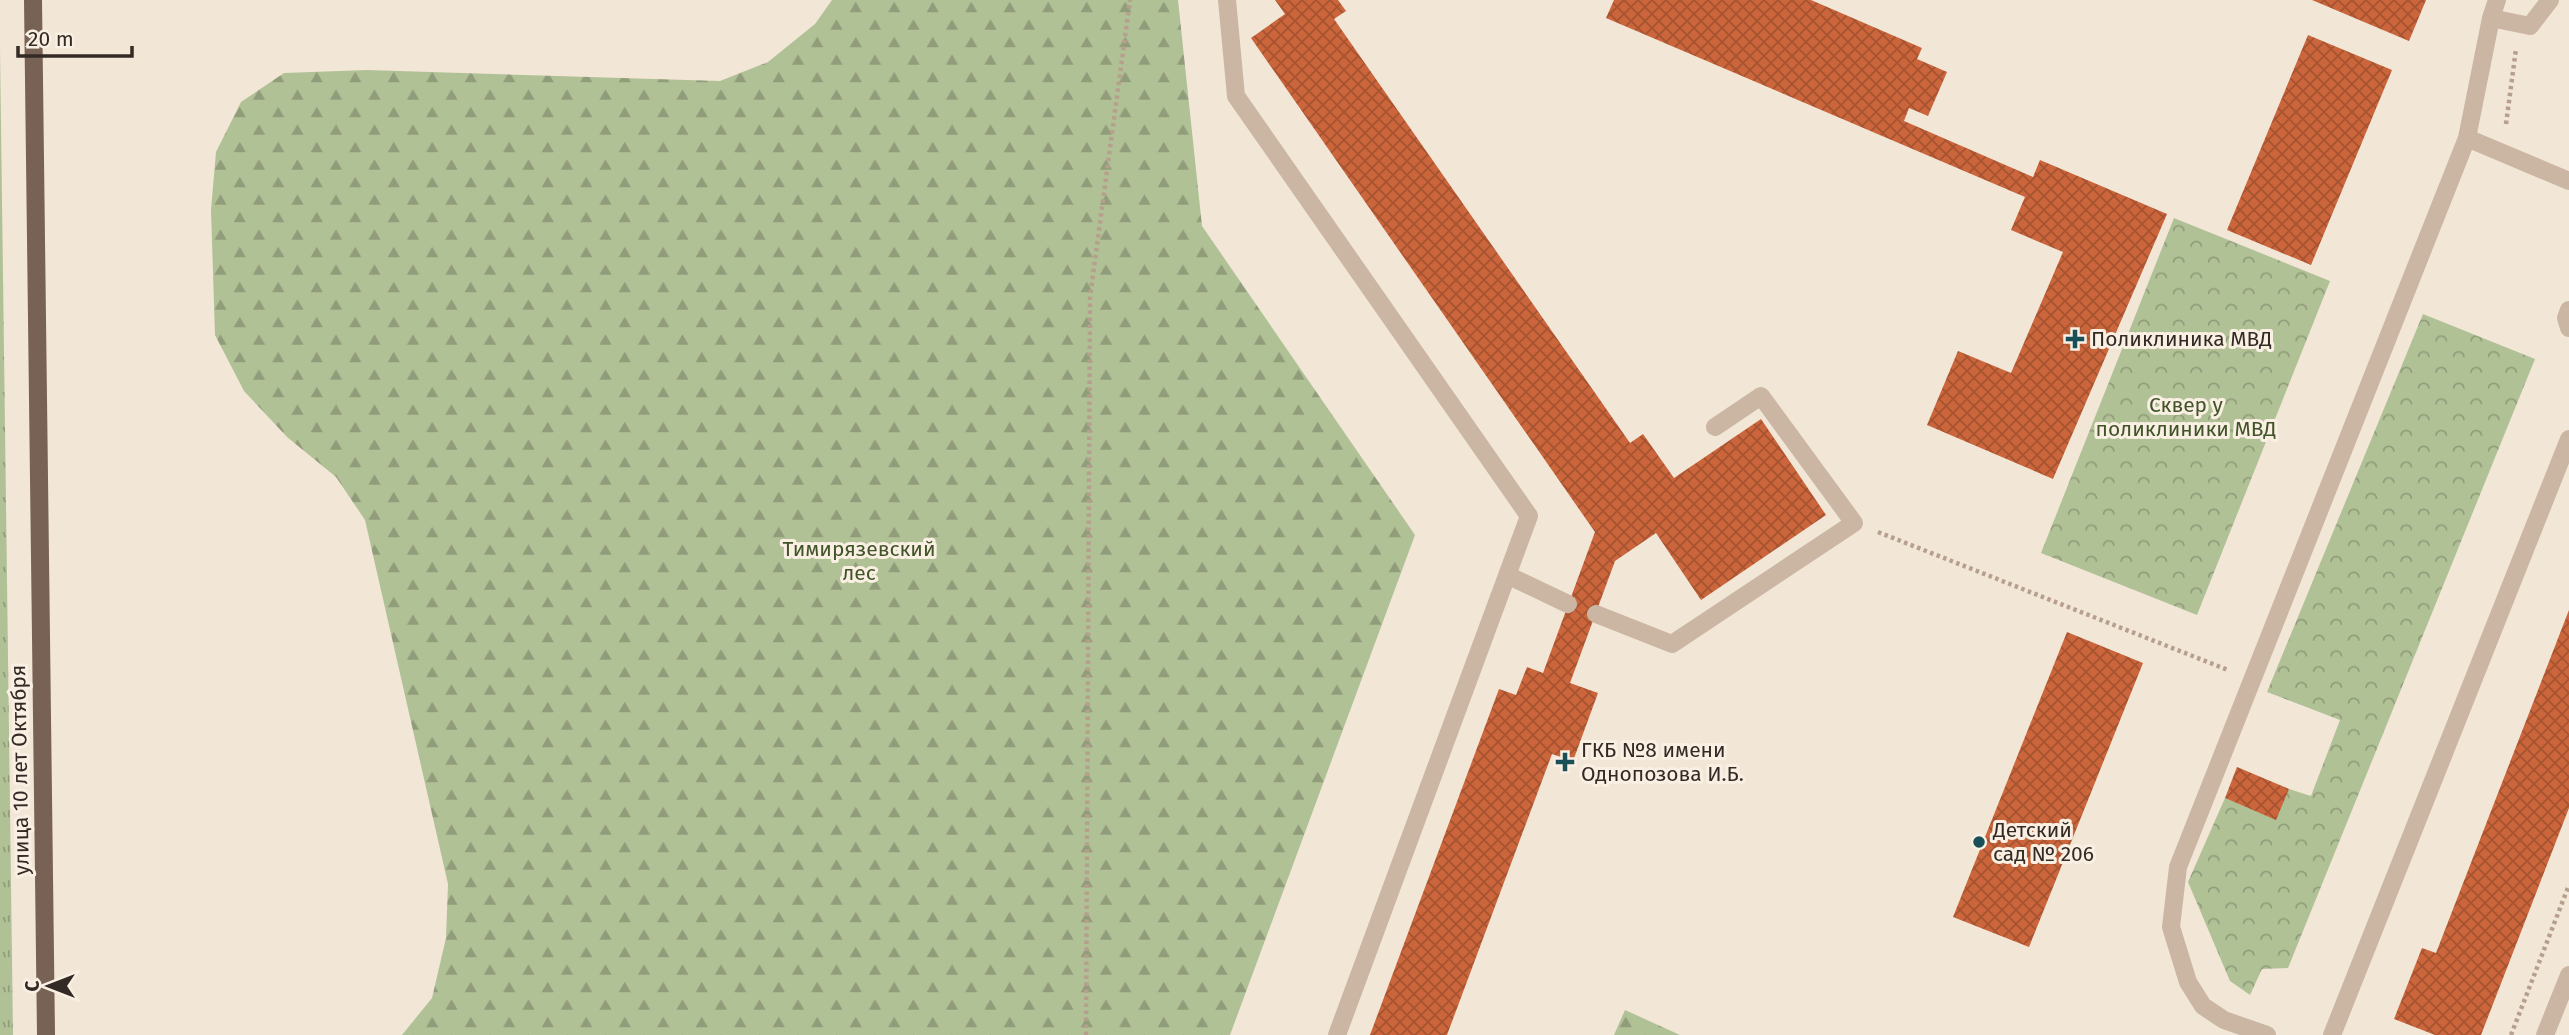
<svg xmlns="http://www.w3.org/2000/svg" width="2569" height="1035" viewBox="0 0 2569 1035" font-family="'Fira Sans',sans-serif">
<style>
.grass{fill:url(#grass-tufts)}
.forest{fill:url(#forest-firs)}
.park{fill:url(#park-crowns)}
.building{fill:url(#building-cross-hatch)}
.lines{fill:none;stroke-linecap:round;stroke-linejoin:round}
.path{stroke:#b6a08d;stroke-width:4.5;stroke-dasharray:3.5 3.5;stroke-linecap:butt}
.service{stroke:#cab6a2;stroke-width:18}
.tertiary{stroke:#cab6a2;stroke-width:18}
.primary{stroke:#776255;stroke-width:18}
.poi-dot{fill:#195057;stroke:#f9f0e3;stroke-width:2.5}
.labels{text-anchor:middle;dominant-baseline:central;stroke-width:6;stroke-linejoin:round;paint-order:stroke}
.poi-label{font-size:21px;fill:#342a25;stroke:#f9f0e3;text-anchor:start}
.park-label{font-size:21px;fill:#415328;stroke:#f9f0e3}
.street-label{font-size:21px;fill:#342a25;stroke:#f9f0e3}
</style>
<defs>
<pattern id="grass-tufts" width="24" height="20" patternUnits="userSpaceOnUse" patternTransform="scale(1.75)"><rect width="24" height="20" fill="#b1c196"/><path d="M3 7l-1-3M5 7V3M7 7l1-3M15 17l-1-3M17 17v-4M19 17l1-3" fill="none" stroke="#919d7a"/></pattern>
<pattern id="forest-firs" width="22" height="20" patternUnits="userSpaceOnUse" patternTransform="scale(1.75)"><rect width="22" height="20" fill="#b1c196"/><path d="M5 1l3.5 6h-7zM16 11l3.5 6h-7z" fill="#919d7a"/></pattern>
<pattern id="park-crowns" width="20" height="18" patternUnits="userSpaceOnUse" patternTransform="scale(1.75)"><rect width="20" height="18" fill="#b1c196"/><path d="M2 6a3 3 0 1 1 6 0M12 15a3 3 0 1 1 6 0" fill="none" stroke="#919d7a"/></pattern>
<pattern id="building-cross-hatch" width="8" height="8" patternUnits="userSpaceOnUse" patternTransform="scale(1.75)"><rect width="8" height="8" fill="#cb653b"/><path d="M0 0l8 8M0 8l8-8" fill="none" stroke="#a65331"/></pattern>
</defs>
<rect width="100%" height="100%" fill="#f2e6d7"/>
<!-- grass -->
<path class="grass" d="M0,48L13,1035H0Z"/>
<!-- forest -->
<path class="forest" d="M832,0H1178L1202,226L1415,535L1230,1035H402L432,998L446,938L448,884L365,520L336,477L287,437L244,391L215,335L211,210L216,152L241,102L284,73L367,70L720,81L768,62L815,24Z
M1625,1010L1680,1035H1614Z"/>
<!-- park -->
<path class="park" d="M2174,218L2330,281L2197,615L2041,553Z
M2423,314L2535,359L2288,968L2262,969L2250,995L2230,981L2188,882L2225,798L2275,819L2289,789L2311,796L2340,720L2267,692Z"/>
<!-- building -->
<path class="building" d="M1275,0H1338L1346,11L1334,19L1630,443L1643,434L1674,478L1761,419L1826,515L1701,600L1656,533L1615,561L1570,683L1598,693L1573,761L1552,754L1447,1035H1370L1499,689L1516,695L1527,667L1543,673L1595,532L1251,38L1285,14Z
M1614,0H1811L1922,48L1917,59L1947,72L1928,116L1909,108L1904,121L2033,177L2040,160L2167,214L2053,479L1927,425L1958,351L2011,373L2063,252L2011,230L2025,197L1606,18Z
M2312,0H2426L2409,41Z
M2308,35L2392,70L2311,265L2227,230Z
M2569,610V808L2481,1035H2435L2394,1019L2422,948L2436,953Z
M2067,632L2143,663L2029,947L1953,917Z
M2237,767L2289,789L2276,820L2225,798Z"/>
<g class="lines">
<!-- path -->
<path class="path" d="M2506,124L2516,49
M1878,532L2228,670
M1086,1035L1090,297L1130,0
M2511,1035L2569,885"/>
<!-- service -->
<path class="service" d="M1227,0L1236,96L1529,516L1337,1035
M2491,18L2530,26L2550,0
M2467,138L2491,18L2497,0
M2569,310L2566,318L2569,328
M1507,575L1568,604
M1596,614L1672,644L1854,523L1761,396L1715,427
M2267,1035L2224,1020L2203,1006L2188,982L2171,927L2178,867L2467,138L2569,181
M2332,1035L2569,439"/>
<!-- tertiary -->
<path class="tertiary" d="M2545,1035L2569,975"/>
<!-- primary -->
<path class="primary" d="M33,0L46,1035"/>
</g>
<!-- markers -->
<g class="poi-dot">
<path d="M2071.5 328.5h7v7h7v7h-7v7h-7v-7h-7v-7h7z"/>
<path d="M1561.5 751.5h7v7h7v7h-7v7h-7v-7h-7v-7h7z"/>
<circle cx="1979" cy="842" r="7"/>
</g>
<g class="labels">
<!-- poi labels -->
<g class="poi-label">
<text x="2091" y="339">Поликлиника МВД</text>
<text x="1581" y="750">ГКБ №8 имени<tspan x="1581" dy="24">Однопозова И.Б.</tspan></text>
<text x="1993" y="830">Детский<tspan x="1993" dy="24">сад № 206</tspan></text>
</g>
<!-- park labels -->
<g class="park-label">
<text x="2186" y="405">Сквер у<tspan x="2186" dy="24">поликлиники МВД</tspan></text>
<text x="859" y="549">Тимирязевский<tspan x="859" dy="24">лес</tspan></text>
</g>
<!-- street labels -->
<g class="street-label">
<text transform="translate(20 770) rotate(-91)">улица 10 лет Октября</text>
</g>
</g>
<!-- north arrow -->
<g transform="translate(49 986) rotate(270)" stroke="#f9f0e3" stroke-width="5" paint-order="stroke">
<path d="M0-5L12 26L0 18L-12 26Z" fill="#342a25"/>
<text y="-10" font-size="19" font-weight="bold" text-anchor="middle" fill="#342a25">С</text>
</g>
<!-- scale -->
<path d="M18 46v10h114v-10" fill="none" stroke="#342a25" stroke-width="3.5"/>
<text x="28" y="46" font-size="21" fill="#342a25" stroke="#f9f0e3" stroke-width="5" paint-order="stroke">20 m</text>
</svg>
